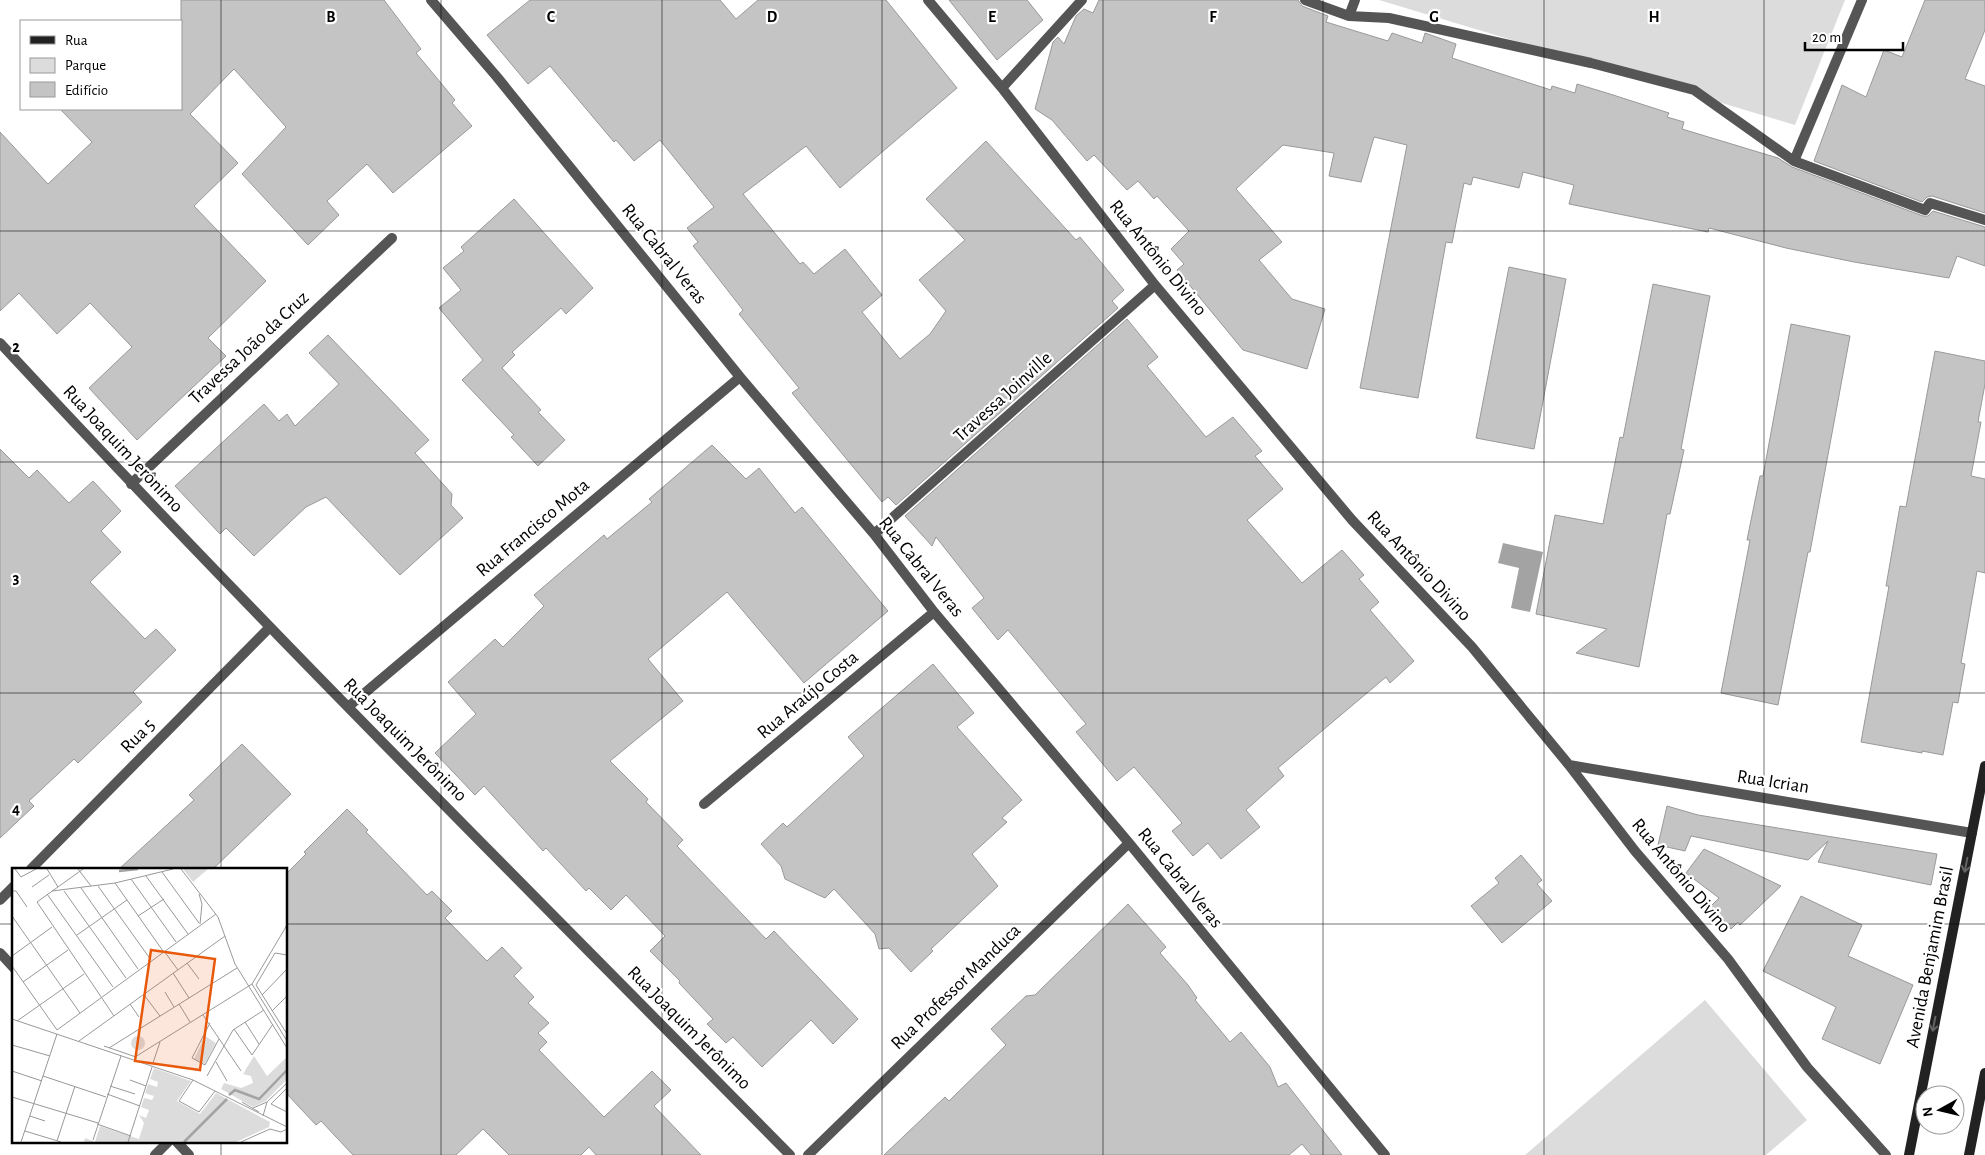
<svg xmlns="http://www.w3.org/2000/svg" width="1985" height="1155" viewBox="0 0 1985 1155" font-family="'Alegreya Sans',sans-serif">
<style>
.green{fill:#dcdcdc}
.water{fill:#a3a3a3}
.building{fill:#c4c4c4;stroke:#999}
.lines{fill:none;stroke-linecap:round;stroke-linejoin:round}
.street{stroke:#555;stroke-width:10}
.secondary{stroke:#222;stroke-width:10}
.oneway{stroke:#646464}
.grid{fill:none;stroke:#000;stroke-width:1;stroke-opacity:0.55}
.labels{text-anchor:middle;dominant-baseline:central;stroke-width:4.5;stroke-linejoin:round;paint-order:stroke}
.street-label{font-size:19px;fill:#000;stroke:#fff}
.inset-river{fill:none;stroke:#a3a3a3;stroke-width:2.5}
.inset-road{fill:none;stroke:#999;stroke-width:1}
.view{fill:#e8590c;fill-opacity:0.15;stroke:#e8590c;stroke-width:2.5}
.inset-edge{fill:none;stroke:#000;stroke-width:2.5}
.grid-label{font-size:16px;text-anchor:middle;font-weight:bold;fill:#000;stroke:#fff;stroke-width:4.5;stroke-linejoin:round;paint-order:stroke}
</style>
<rect width="100%" height="100%" fill="#fff"/>
<!-- green -->
<path class="green" d="M1379,0H1845L1795,125Z
M1705,1000L1807,1120L1766,1155H1525Z"/>
<!-- water -->
<path class="water" d="M1503,543L1543,552L1530,612L1511,608L1519,568L1498,563Z"/>
<!-- building -->
<path class="building" d="M181,0H384L421,49L416,53L455,100L452,103L472,126L393,193L367,164L327,201L339,215L308,245L242,174L286,127L234,69L190,114L238,163L194,206L266,281L208,338L226,356L137,440L89,388L132,347L90,303L57,334L19,293L0,311V132L48,184L92,142L60,109H181Z
M530,0H720L736,19L758,0H886L957,88L840,188L806,146L743,194L800,264L803,262L814,274L845,249L882,295L862,312L900,359L930,334L946,311L919,280L965,240L926,199L986,141L1076,240L1080,237L1124,290L1112,301L1118,308L896,505L888,497L882,502L792,393L799,388L739,314L743,310L693,246L698,242L687,228L714,207L660,140L634,161L616,140L614,142L550,66L528,84L487,35Z
M949,0H1027L1043,20L997,60Z
M1099,0H1298L1302,6L1328,16L1326,22L1388,41L1392,33L1422,43L1425,33L1456,44L1452,58L1551,90L1552,86L1575,93L1577,84L1610,94L1669,113L1667,117L1684,122L1682,129L1778,158L1792,167L1923,216H1928L1933,211L1985,227V266L1957,256L1949,278L1854,262L1786,248L1709,228L1708,232L1569,204L1574,185L1523,172L1519,188L1473,177L1471,185L1464,183L1452,243L1446,242L1418,398L1360,388L1407,145L1374,137L1361,182L1329,176L1334,153L1283,145L1236,189L1282,242L1259,260L1292,299L1325,309L1307,369L1243,350L1177,270L1184,264L1171,249L1189,231L1157,196L1154,199L1138,181L1127,190L1094,155L1087,161L1052,120L1035,109L1053,42L1058,37L1064,44L1076,16L1084,9L1093,13Z
M1925,0H1985V30L1965,79L1985,86V213L1932,196L1927,197L1922,202L1814,161L1842,85L1866,97L1884,50L1902,57Z
M514,199L593,288L566,314L561,308L512,352L515,355L502,368L541,410L538,412L565,440L538,466L511,437L514,435L462,380L483,360L439,308L461,290L443,268L464,251L461,247Z
M1509,267L1566,279L1534,449L1476,438Z
M1653,284L1710,296L1681,449L1684,450L1670,514H1667L1639,667L1576,653L1607,629L1536,614L1555,515L1603,524L1620,437L1623,438Z
M1127,319L1158,357L1147,366L1206,437L1233,417L1262,451L1255,456L1283,489L1247,520L1302,583L1342,550L1364,575L1359,579L1379,602L1370,610L1414,661L1390,683L1386,677L1278,768L1284,776L1246,810L1260,827L1221,859L1208,843L1193,856L1172,831L1182,823L1134,767L1117,781L1076,732L1086,724L1008,630L998,640L972,608L984,598L936,537L932,546L905,516Z
M1791,324L1850,336L1810,552H1808L1778,705L1721,693L1750,540H1747L1760,476H1763Z
M328,335L429,440L415,453L452,494L451,505L463,518L400,575L326,497L306,507L254,556L226,528L220,534L175,486L264,404L279,421L287,414L295,426L339,384L309,353Z
M1935,351L1985,361V384L1978,422H1981L1971,476L1985,479V573L1977,571L1961,663L1965,664L1958,703L1953,702L1943,755L1922,751V753L1861,742L1889,586H1886L1900,506L1906,507Z
M712,445L746,479L759,468L795,513L802,507L888,611L804,683L727,592L648,659L683,701L610,761L648,799L646,802L683,840L677,846L697,867L766,939L774,931L858,1019L833,1044L811,1020L762,1067L733,1037L726,1043L707,1024L713,1019L679,983L680,981L650,951L665,936L626,895L611,910L589,888L586,891L546,848L543,851L484,786L475,795L435,753L476,714L448,682L495,639L503,647L544,606L534,595L604,535L607,539L652,502L649,499Z
M0,449L29,478L37,470L69,503L93,481L121,511L101,531L121,552L90,582L145,639L156,629L176,650L133,692L142,702L78,763L74,759L29,801L34,806L0,838Z
M933,664L974,713L957,727L1022,800L1002,818L1007,822L972,854L998,886L931,949L933,951L911,972L889,948L879,949L875,934L834,889L825,898L785,879L781,866L761,844L783,823L787,827L864,756L848,737Z
M242,744L291,794L213,869H119L194,800L189,795Z
M1667,806L1698,815L1937,854L1931,885L1818,862L1828,841L1808,860L1691,836L1685,851L1658,845Z
M347,809L368,830L366,832L427,895L432,891L452,911L445,918L487,961L502,947L522,968L514,976L534,997L528,1003L549,1023L538,1033L547,1042L539,1050L604,1117L652,1071L671,1090L654,1106L701,1155H596L589,1147L581,1155H509L483,1129L456,1155H353L321,1121L316,1125L286,1093V874L306,854L304,852Z
M1704,849L1781,886L1740,925L1738,922L1731,929L1711,906L1719,898L1686,873Z
M1521,855L1542,880L1537,884L1552,901L1502,943L1471,906L1499,883L1495,878Z
M1801,896L1862,925L1848,956L1913,985L1880,1064L1822,1039L1836,1007L1763,971Z
M1128,904L1166,947L1160,953L1188,985L1197,998L1195,1000L1230,1042L1241,1032L1270,1067L1278,1087L1286,1083L1342,1155H1311L1302,1144L1289,1155H884L945,1097L949,1101L1006,1045L991,1029L1026,996L1035,995Z"/>
<g class="lines">
<!-- street -->
<path class="street" d="M431,0L497,77L740,377L874,534L934,612L1129,843L1385,1155
M928,0L1002,88L1155,285L1352,520L1472,647L1569,765L1635,851L1728,959L1807,1067L1886,1155
M1305,0L1349,16L1389,18L1591,63L1694,90L1794,161L1925,210L1930,203L1985,220
M1349,16L1355,0
M1002,88L1082,0
M1794,161L1862,0
M0,343C257,620 525,886 790,1155
M131,484L392,238
M874,534L1155,285
M348,707L740,377
M1569,765L1972,833
M704,804L934,612
M31,869L270,627
M0,900L14,886
M0,953L14,968
M176,1141L189,1155
M155,1155L169,1141
M808,1155L1129,843"/>
<!-- secondary -->
<path class="secondary" d="M1909,1155L1985,766
M1969,1155L1985,1073"/>
</g>
<!-- one-way arrows -->
<defs><path id="oneway-shaft" d="M-6 0H5M1.5-3L5.5 0L1.5 3" fill="none" stroke-width="1.6" stroke-linecap="round" stroke-linejoin="round" transform="scale(1.25)"/></defs>
<g class="oneway">
<use href="#oneway-shaft" transform="translate(1966 865) rotate(101)"/>
<use href="#oneway-shaft" transform="translate(1934 1024) rotate(101)"/>
</g>
<!-- grid -->
<path class="grid" d="M221,0V869M441,0V1155M662,0V1155M882,0V1155M1103,0V1155M1323,0V1155M1544,0V1155M1764,0V1155M0,231H1985M0,462H1985M0,693H1985M0,924H14M286,924H1985M221,1141V1155"/>
<g class="labels">
<!-- street labels -->
<g class="street-label">
<text transform="translate(664 254) rotate(51)">Rua Cabral Veras</text>
<text transform="translate(1158 258) rotate(51)">Rua Antônio Divino</text>
<text transform="translate(249 348) rotate(-43)">Travessa João da Cruz</text>
<text transform="translate(1003 397) rotate(-42)">Travessa Joinville</text>
<text transform="translate(123 449) rotate(47)">Rua Joaquim Jerônimo</text>
<text transform="translate(533 528) rotate(-40)">Rua Francisco Mota</text>
<text transform="translate(1419 566) rotate(47)">Rua Antônio Divino</text>
<text transform="translate(921 567) rotate(51)">Rua Cabral Veras</text>
<text transform="translate(808 695) rotate(-40)">Rua Araújo Costa</text>
<text transform="translate(138 736) rotate(-45)">Rua 5</text>
<text transform="translate(405 740) rotate(45)">Rua Joaquim Jerônimo</text>
<text transform="translate(1773 782) rotate(9)">Rua Icrian</text>
<text transform="translate(1681 876) rotate(50)">Rua Antônio Divino</text>
<text transform="translate(1180 878) rotate(51)">Rua Cabral Veras</text>
<text transform="translate(1930 957) rotate(-79)">Avenida Benjamim Brasil</text>
<text transform="translate(956 987) rotate(-44)">Rua Professor Manduca</text>
<text transform="translate(689 1028) rotate(45)">Rua Joaquim Jerônimo</text>
</g>
</g>
<!-- overview -->
<g transform="translate(12 868)">
<rect width="275" height="275" fill="#fff"/>
<path d="M171,1H196L181,14ZM193,168L204,175L193,196L182,191ZM119 175a7 7 0 1 1 14 0a7 7 0 1 1-14 0ZM242,188L255,208L275,189V211L254,233L241,239L209,221L212,215L229,220L241,215L239,208L231,206ZM142,200L179,213L165,233L188,246L204,225L258,254L257,259L224,274H72L73,270L83,274L88,258L127,271L132,255L127,247L134,250L137,242L129,239L132,230L140,232L142,228L133,225L136,216L145,219L146,214L138,211Z" fill="#dcdcdc"/>
<path class="inset-river" d="M107,3L126,1M217,227L223,222L247,231L275,202M172,274L215,231"/>
<path class="inset-road" d="M3,1L9,9L24,1M35,1L46,19M66,1L79,18M71,1L25,34L102,148M169,1L206,49L223,96L275,180M150,4L187,55M134,8L176,66M119,11L164,74M103,15L151,83M86,18L139,92M20,19L37,7M69,20L126,101M0,23H4L15,39M40,23L103,15L161,1M52,23L114,110M35,26L101,119M187,26L190,36L188,56M0,48L68,145M126,48L152,31M65,67L115,32M152,83L166,102M275,87L263,85L244,117L275,166M0,88L40,59M175,95L187,111M0,98L45,162L204,46M161,105L177,130M11,114L56,82M240,116L275,173M153,124L162,139M132,127L148,148M250,127L275,101M118,136L127,149M167,136L178,154M260,143L275,128M191,147L229,203M0,151L181,212L275,259M5,153L72,106M233,154L247,176M198,155L180,190L193,197L207,171M222,161L240,187L261,156M67,173L213,68M0,177L38,188M92,178L124,189M97,180L225,100M123,189L240,116L275,57M204,194L215,213M141,195L148,174M0,203L30,213M31,208L94,229M195,208L221,162L252,142M118,212L134,218M181,212L167,233L187,244L203,223M98,218L123,226M275,220L259,236L275,244M95,226L128,238M0,229L86,255M230,234L247,244M241,240L255,234M18,248L33,253M251,248L255,234L275,215M85,256L119,268M258,261L269,264L275,261M13,263L49,274M81,272L109,188M45,273L63,218M9,274L45,166M116,274L140,199M229,274L258,261"/>
<path class="view" d="M139,82L203,91L188,202L123,193Z"/>
<rect width="275" height="275" class="inset-edge"/>
</g>
<g class="grid-label">
<text x="331" y="22">B</text>
<text x="551" y="22">C</text>
<text x="772" y="22">D</text>
<text x="992" y="22">E</text>
<text x="1213" y="22">F</text>
<text x="1434" y="22">G</text>
<text x="1654" y="22">H</text>
<text x="16" y="352">2</text>
<text x="16" y="583">3</text>
<text x="16" y="814">4</text>
</g>
<!-- legend -->
<rect x="20" y="20" width="162" height="90" fill="#ffffff" stroke="#999999"/>
<rect x="30" y="36" width="25" height="8" fill="#222222" stroke="#999999"/>
<text x="65" y="45" font-size="15" fill="#000000">Rua</text>
<rect x="30" y="58" width="25" height="15" fill="#dcdcdc" stroke="#999999"/>
<text x="65" y="70" font-size="15" fill="#000000">Parque</text>
<rect x="30" y="82" width="25" height="15" fill="#c4c4c4" stroke="#999999"/>
<text x="65" y="95" font-size="15" fill="#000000">Edifício</text>
<!-- north arrow -->
<g transform="translate(1940 1110) rotate(262)"><circle r="24" fill="#ffffff" stroke="#999999"/>
<path d="M0-4L9 19L0 12L-9 19Z" fill="#000000"/>
<text y="-8" font-size="14" font-weight="bold" text-anchor="middle" fill="#000000">N</text>
</g>
<!-- scale -->
<path d="M1805 42v8h98v-8" fill="none" stroke="#000000" stroke-width="2.5"/>
<text x="1812" y="42" font-size="15" fill="#000000" stroke="#ffffff" stroke-width="4" paint-order="stroke">20 m</text>
</svg>
